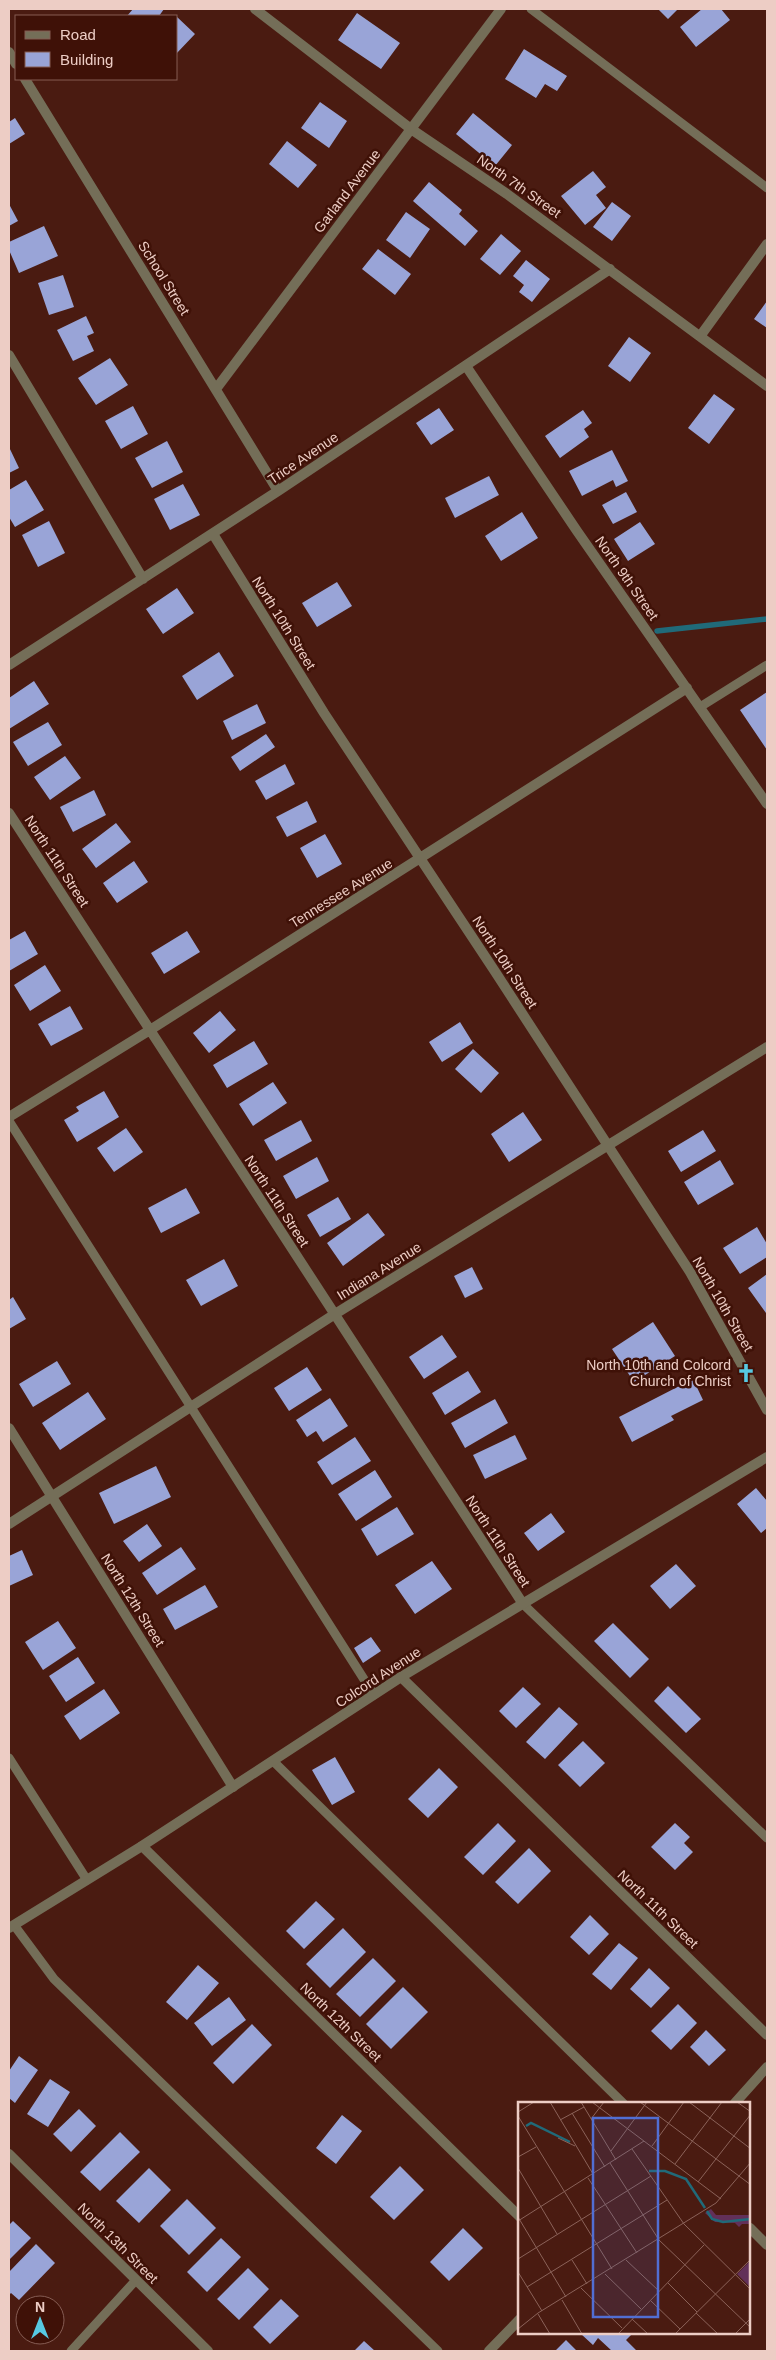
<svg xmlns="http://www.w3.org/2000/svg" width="776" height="2360" viewBox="0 0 776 2360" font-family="Arial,sans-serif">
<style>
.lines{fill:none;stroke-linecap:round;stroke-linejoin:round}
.stream{stroke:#206a79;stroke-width:5.5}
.building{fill:#99a4d7}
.service{stroke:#746e58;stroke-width:9}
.minor{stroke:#746e58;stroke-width:10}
.tertiary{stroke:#746e58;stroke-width:10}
.labels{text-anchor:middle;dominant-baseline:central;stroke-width:5;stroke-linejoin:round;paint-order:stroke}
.street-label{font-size:14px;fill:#edcdc5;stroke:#3f1107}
.poi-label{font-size:14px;fill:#edcdc5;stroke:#3f1107;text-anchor:end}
.inset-river{fill:none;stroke:#206a79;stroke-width:2.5}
.inset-road{fill:none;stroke:#8b6259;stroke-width:1}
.view{fill:#516ed3;fill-opacity:0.15;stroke:#516ed3;stroke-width:2.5}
.inset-edge{fill:none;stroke:#edcdc5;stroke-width:2.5}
</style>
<rect width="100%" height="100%" fill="#4a1b11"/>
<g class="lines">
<!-- stream -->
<path class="stream" d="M657,631L767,619"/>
</g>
<!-- building -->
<path class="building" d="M133,9H164L159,16H127Z
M658,9H678L668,19Z
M702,9H721L730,20L696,47L680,27Z
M357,13L400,43L381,69L338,40Z
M176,16L195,34L176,54Z
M524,49L567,76L557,91L545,84L536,98L505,79Z
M320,102L347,121L329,148L301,128Z
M473,113L512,145L495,166L456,134Z
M15,118L25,134L9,144V122Z
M287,141L317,165L298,188L269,164Z
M593,171L606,187L596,195L606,208L585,225L561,196Z
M429,182L462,210L459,214L478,231L465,246L413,201Z
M612,202L631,216L612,241L593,227Z
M9,204L18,221L9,226Z
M406,212L430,229L410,258L386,240Z
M44,226L58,256L19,273L9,250V242Z
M501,234L521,251L500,275L480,259Z
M378,249L411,274L395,295L362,269Z
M526,260L550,279L532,302L519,292L524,285L513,276Z
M63,275L74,307L49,315L38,283Z
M767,301V328L754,319Z
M86,316L94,333L87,336L94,351L73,361L57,330Z
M629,337L651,353L630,382L608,366Z
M110,358L128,385L96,405L78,378Z
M714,394L735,409L709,444L688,428Z
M133,406L148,434L121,449L105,421Z
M439,408L454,430L431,445L416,423Z
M583,410L592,423L584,429L589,437L560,458L545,436Z
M167,441L183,472L152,488L135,458Z
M9,447L19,468L9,473Z
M612,450L628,481L616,487L613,480L582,496L569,471Z
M489,476L499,495L455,518L445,498Z
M26,480L44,510L15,527L9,517V490Z
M183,484L200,515L170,530L154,499Z
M626,492L637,512L613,524L602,505Z
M522,512L538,538L501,561L485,536Z
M49,521L65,553L38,567L22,535Z
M640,522L655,544L628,561L614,539Z
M337,582L352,606L317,627L302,603Z
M177,588L194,613L163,634L146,609Z
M219,652L234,676L197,700L182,676Z
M34,681L49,704L9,729V698Z
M767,692V750L740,710Z
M257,704L266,723L232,740L223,721Z
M48,722L62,745L28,766L13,742Z
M266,734L275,747L240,771L231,757Z
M65,756L81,778L50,800L34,777Z
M285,764L295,784L266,800L255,781Z
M94,790L106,815L73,832L60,807Z
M307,801L317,822L287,837L276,817Z
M116,823L131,842L96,868L82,849Z
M325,834L342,864L317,878L300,848Z
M134,861L148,882L117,903L103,883Z
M25,931L38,954L9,971V940Z
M187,931L200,952L164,974L151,953Z
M45,965L61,991L30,1011L14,985Z
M70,1006L83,1029L51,1046L38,1024Z
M220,1011L236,1030L209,1053L193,1033Z
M460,1022L473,1043L442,1062L429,1042Z
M254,1041L268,1064L227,1088L213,1065Z
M473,1049L499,1073L481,1093L455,1069Z
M273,1082L287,1103L253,1126L239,1104Z
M104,1091L119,1117L77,1142L64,1120L79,1111L76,1107Z
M523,1112L542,1140L509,1162L491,1134Z
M301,1120L312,1141L276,1161L264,1140Z
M126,1128L143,1152L114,1172L97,1148Z
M703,1130L716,1151L681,1172L668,1151Z
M317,1157L329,1181L296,1199L283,1176Z
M720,1160L734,1184L698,1205L684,1182Z
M186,1188L200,1213L161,1233L148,1208Z
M338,1197L351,1219L320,1237L307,1215Z
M368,1213L385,1235L343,1266L327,1243Z
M757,1227L767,1244V1257L740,1274L723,1248Z
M224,1259L238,1286L201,1306L186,1280Z
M472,1267L483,1289L465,1298L454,1276Z
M767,1274V1312L766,1313L748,1288Z
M13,1297L26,1319L9,1329V1300Z
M653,1322L675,1356L634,1382L612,1349Z
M442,1335L457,1357L424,1379L409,1357Z
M57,1361L71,1384L33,1407L19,1384Z
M307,1367L322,1390L289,1411L274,1388Z
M468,1371L481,1392L445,1415L432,1393Z
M693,1379L703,1400L671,1416L674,1420L632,1442L619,1417Z
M88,1392L106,1419L60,1450L42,1423Z
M330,1398L348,1426L323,1442L316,1431L307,1437L296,1420Z
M495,1399L508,1423L465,1448L451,1423Z
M515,1435L527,1459L485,1479L473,1455Z
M355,1437L371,1461L332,1485L317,1462Z
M156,1466L171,1497L114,1524L99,1493Z
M375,1470L392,1497L356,1521L338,1494Z
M756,1488L767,1501V1528L761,1533L737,1504Z
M397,1507L414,1534L377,1556L361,1529Z
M551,1513L565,1532L538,1551L524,1533Z
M147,1524L162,1546L139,1562L123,1541Z
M181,1547L196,1569L157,1595L142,1573Z
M22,1550L33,1575L9,1586V1556Z
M432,1561L452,1589L415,1614L395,1585Z
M676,1564L696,1586L670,1609L650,1586Z
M205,1585L218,1607L175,1630L163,1609Z
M58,1621L76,1648L43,1670L25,1642Z
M613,1623L649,1659L630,1678L594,1641Z
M371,1637L381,1651L363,1663L354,1648Z
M78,1657L95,1683L66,1702L49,1676Z
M668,1686L701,1719L686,1733L654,1701Z
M523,1687L541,1704L516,1728L499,1711Z
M104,1689L120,1713L80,1740L64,1716Z
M559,1707L578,1724L545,1759L526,1742Z
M583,1741L605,1763L580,1787L558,1765Z
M335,1757L355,1792L332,1805L312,1770Z
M439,1768L458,1787L428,1818L408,1799Z
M498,1823L516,1841L483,1875L464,1857Z
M675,1823L690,1837L684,1843L693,1852L675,1870L651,1847Z
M529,1848L551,1871L518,1904L495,1882Z
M316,1901L335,1919L304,1949L286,1931Z
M590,1915L609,1934L589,1955L570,1937Z
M343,1928L366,1952L330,1988L306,1964Z
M619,1943L638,1958L611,1990L592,1974Z
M373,1958L396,1981L360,2017L336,1994Z
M198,1965L219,1983L187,2020L166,2002Z
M649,1968L670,1988L651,2008L630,1989Z
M403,1987L428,2012L391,2049L366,2024Z
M229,1997L246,2020L212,2046L194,2023Z
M678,2004L697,2023L671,2050L651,2031Z
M252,2024L272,2045L233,2084L213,2063Z
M706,2030L726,2050L709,2066L690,2047Z
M19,2056L38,2070L15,2103L9,2098V2071Z
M50,2079L70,2092L48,2127L27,2114Z
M79,2109L96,2126L71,2152L53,2134Z
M342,2115L362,2131L336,2164L316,2148Z
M120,2132L140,2152L100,2191L80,2172Z
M400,2166L424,2190L394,2220L370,2197Z
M149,2168L171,2190L139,2223L116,2201Z
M187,2199L216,2228L189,2255L160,2226Z
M13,2221L31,2238L9,2260V2225Z
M463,2228L483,2248L449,2281L430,2262Z
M221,2238L241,2257L207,2292L187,2272Z
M36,2244L55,2263L19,2300L11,2293L9,2295V2272Z
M248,2268L269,2289L239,2320L217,2299Z
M281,2299L299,2316L270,2344L253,2327Z
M581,2334H632L626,2340L636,2350L612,2351L598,2338L593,2345Z
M566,2340L577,2351H555Z
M364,2341L375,2351H354Z"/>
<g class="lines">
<!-- service -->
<path class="service" d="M531,9L767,188
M700,707L767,665
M9,1121L374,1695
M523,1604L767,1838
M9,1758L87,1880
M273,1761L624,2104
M14,1925L54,1979L438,2351
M71,2351L136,2280"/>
<!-- minor -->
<path class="minor" d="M255,9L411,129L507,194L767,386
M9,52L16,64
M25,79L278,491
M701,335L767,244
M9,355L143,579
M466,366L577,531L767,804
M216,389L501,9
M213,534L324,713L494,970L690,1272L767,1410
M9,665L278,491L610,269
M9,813L523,1604
M9,1117L150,1030L687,688
M9,1428L233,1787
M9,1524L335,1314L767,1047
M401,1677L767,2035
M142,1846L520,2217
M734,2104L767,2067
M9,2154L208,2351
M750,2228L767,2245
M489,2351L520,2319"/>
<!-- tertiary -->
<path class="tertiary" d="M9,1928L142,1846L401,1677L767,1457"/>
</g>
<!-- icons -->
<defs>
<g id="church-bare" transform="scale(1.5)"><path d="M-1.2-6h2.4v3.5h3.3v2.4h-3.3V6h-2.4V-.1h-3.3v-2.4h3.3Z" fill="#57c9e2" stroke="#3f1107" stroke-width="2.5" paint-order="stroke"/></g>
</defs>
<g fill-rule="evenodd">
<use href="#church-bare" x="746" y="1373"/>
</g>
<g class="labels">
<!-- street labels -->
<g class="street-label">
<text transform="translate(519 186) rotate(35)">North 7th Street</text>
<text transform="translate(347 191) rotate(-53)">Garland Avenue</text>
<text transform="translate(164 278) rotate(58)">School Street</text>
<text transform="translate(303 458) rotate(-34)">Trice Avenue</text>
<text transform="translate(627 578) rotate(55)">North 9th Street</text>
<text transform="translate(284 623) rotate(58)">North 10th Street</text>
<text transform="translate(57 861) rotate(57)">North 11th Street</text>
<text transform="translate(341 893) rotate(-32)">Tennessee Avenue</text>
<text transform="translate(505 962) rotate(57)">North 10th Street</text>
<text transform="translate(277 1201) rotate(57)">North 11th Street</text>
<text transform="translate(379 1271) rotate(-32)">Indiana Avenue</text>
<text transform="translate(723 1304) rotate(60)">North 10th Street</text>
<text transform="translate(498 1541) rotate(57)">North 11th Street</text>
<text transform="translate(133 1600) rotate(58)">North 12th Street</text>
<text transform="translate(378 1677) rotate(-33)">Colcord Avenue</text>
<text transform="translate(658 1909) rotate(44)">North 11th Street</text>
<text transform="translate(341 2022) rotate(44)">North 12th Street</text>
<text transform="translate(118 2243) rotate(45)">North 13th Street</text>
</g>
<!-- poi labels -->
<g class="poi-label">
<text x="731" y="1365">North 10th and Colcord<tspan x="731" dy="16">Church of Christ</tspan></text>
</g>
</g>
<!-- overview -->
<g transform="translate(518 2102)">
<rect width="232" height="232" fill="#4a1b11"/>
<path d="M193,107L198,113H232V122H224L221,125L217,121L197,120L187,111ZM232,159V185L219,172Z" fill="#623059"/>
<path class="inset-river" d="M8,24L13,21L52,40M131,69H147L168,77L187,106M189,109L194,117L205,120L233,117"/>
<path class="inset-road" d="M32,0L75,72M63,0L98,58M74,0L203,97M122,0L233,83M171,0L233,47M219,0L233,10M0,10L16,0M54,11L87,65M0,14L94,167M73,17L86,0M42,18L66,5M40,36L57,44M134,44L166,0M114,47L166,122L233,188M93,49L129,0M0,55L18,45M92,61L141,138L233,226M157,62L204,0M0,66L39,132M70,76L119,151M180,80L233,12M0,115L48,195M0,119L126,39M0,157L133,74M54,158L69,182M108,158L141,189M0,170L24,209M87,172L123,207M150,181L179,210M9,185L149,98M63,186L104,226M44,198L64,232M133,199L162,227M178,211L200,232M20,212L32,232M114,217L130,232M0,227L20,211L198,101L233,60M100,232L186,143M157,232L233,157M217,232L233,216"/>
<path class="view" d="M75,16H140V215H75Z"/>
<rect width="232" height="232" class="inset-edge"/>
</g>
<!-- border -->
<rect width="776" height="2360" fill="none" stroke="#edcdc5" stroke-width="20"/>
<!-- legend -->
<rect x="15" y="15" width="162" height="65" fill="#3f1107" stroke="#855c53"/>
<rect x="25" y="31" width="25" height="8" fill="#746e58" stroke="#855c53"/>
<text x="60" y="40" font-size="15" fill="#edcdc5">Road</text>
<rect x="25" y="52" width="25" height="15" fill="#99a4d7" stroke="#855c53"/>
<text x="60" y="65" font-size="15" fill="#edcdc5">Building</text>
<!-- north arrow -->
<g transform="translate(40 2320)"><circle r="24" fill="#3f1107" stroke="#855c53"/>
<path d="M0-4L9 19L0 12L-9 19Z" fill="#57c9e2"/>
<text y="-8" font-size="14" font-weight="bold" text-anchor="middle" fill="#edcdc5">N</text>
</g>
</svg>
